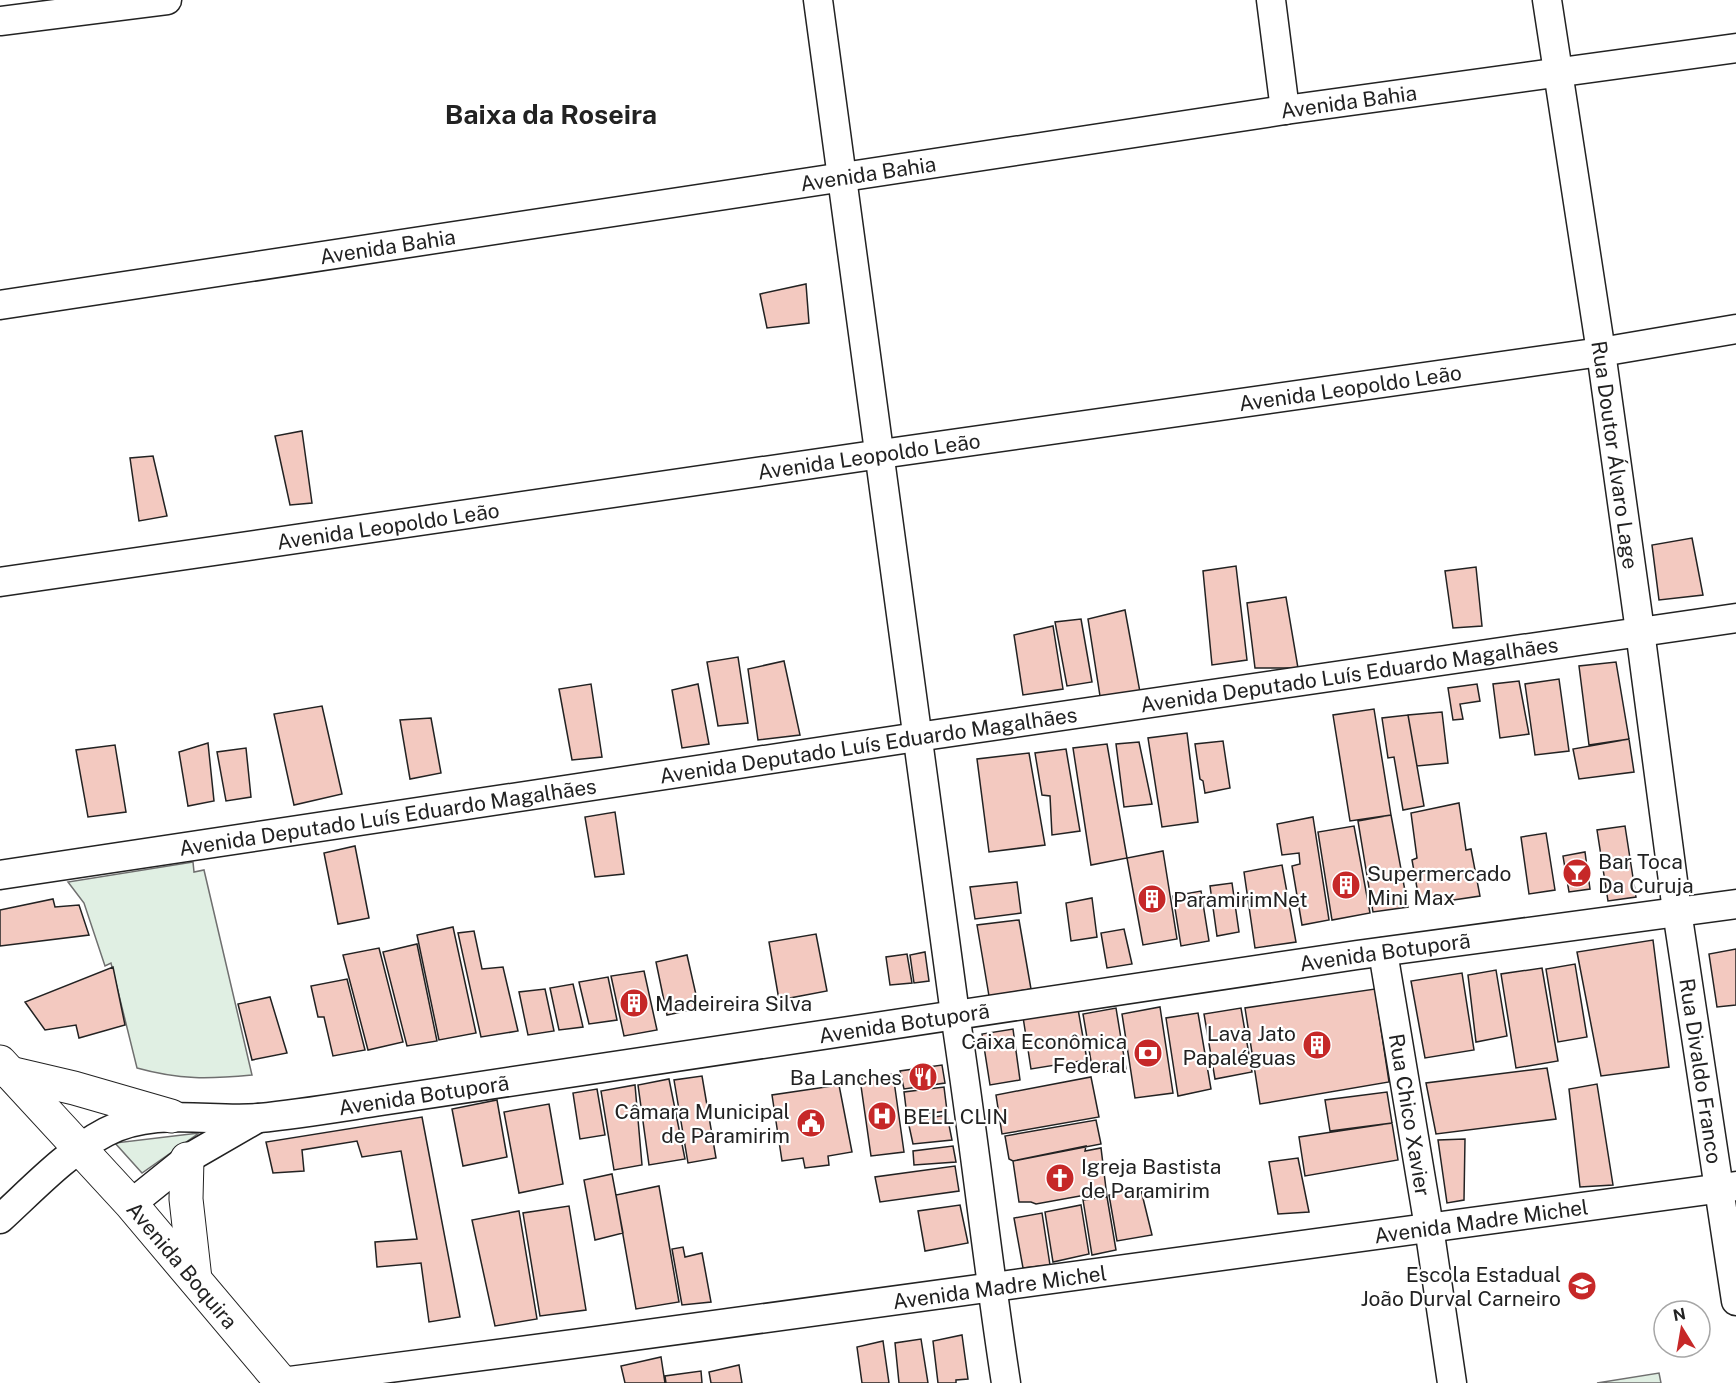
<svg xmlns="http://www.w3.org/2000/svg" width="1736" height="1383" viewBox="0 0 1736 1383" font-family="'Public Sans',sans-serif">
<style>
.green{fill:#e0efe3;stroke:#6f6f6f;stroke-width:1.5}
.building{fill:#f3c9c0;stroke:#222;stroke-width:1.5}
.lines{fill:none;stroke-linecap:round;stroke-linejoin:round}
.minor-casing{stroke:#222;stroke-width:31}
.major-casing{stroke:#222;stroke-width:35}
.minor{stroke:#fff;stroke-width:28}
.major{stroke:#fff;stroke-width:33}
.labels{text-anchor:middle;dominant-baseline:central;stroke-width:4.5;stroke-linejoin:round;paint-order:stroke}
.street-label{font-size:21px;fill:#222;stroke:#fff}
.poi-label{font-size:21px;fill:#222;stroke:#fff;text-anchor:start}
.district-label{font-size:27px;font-weight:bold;fill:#222;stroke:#fff}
</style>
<rect width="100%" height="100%" fill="#fff"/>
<!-- green -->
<path class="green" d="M193,862L194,872L204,870L252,1075C209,1079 180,1080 137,1068L111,963L105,966L84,903L68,882Z
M199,1133L142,1173L115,1143Z
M1659,1373L1661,1383H1597Z"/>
<!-- building -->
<path class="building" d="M806,284L809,323L767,328L760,294Z
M302,431L312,503L290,505L275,436Z
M153,456L167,516L139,521L130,458Z
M1692,538L1703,595L1659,600L1652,545Z
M1236,566L1247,660L1212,665L1203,571Z
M1476,567L1482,626L1453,628L1445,571Z
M1286,597L1298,668H1255L1247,603Z
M1125,610L1140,692L1100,696L1088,619Z
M1081,619L1092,682L1067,686L1055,622Z
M1053,626L1063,689L1023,695L1014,635Z
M738,657L748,723L718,726L707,662Z
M784,661L800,735L758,740L748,669Z
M1616,662L1629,739L1589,745L1579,666Z
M1559,679L1569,751L1535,755L1525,684Z
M1519,681L1529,734L1500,738L1493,684Z
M591,684L602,757L572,760L559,689Z
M698,684L709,744L682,748L672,690Z
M1477,684L1480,701L1460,704L1463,719L1453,720L1448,688Z
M322,706L342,794L294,805L274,714Z
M1374,709L1391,815L1350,821L1333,715Z
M1442,712L1448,763L1417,766L1408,715Z
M1408,715L1424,806L1403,810L1394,757L1388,758L1382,718Z
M431,718L441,773L410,779L400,720Z
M1187,733L1198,822L1162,827L1148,738Z
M1629,739L1634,772L1579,779L1573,749Z
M1223,741L1230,788L1205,793L1203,781L1200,779L1195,744Z
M1139,742L1152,804L1124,807L1116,744Z
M208,743L214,801L188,806L179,752Z
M1107,744L1127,858L1091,865L1073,748Z
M115,745L126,812L88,817L76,750Z
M246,748L251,797L226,801L217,752Z
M1066,749L1080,831L1052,835L1050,796L1042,795L1035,753Z
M1029,753L1045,845L989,852L977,759Z
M1459,803L1466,850L1471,849L1480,896L1420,905L1412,860L1417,858L1411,813Z
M615,812L624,874L595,877L585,817Z
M1391,815L1408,907L1373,912L1358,821Z
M1313,817L1329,920L1302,925L1292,866L1300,864L1299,853L1282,855L1277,824Z
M1354,826L1370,913L1332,920L1318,832Z
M1625,826L1636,897L1608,901L1597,830Z
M1546,833L1555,890L1529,894L1521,837Z
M355,846L369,918L338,924L324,853Z
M1163,851L1177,939L1143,945L1127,858Z
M1585,852L1590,889L1569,892L1563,856Z
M1282,865L1296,942L1255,948L1244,872Z
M1017,882L1021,913L975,919L970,887Z
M1232,883L1239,932L1217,936L1210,886Z
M1201,891L1209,941L1181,946L1173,896Z
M1092,898L1097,937L1071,941L1066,903Z
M53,899L55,907L79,905L89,935L0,946V910Z
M1019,920L1031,989L989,996L977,925Z
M453,927L476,1033L439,1040L417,935Z
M1124,929L1132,964L1107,968L1101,933Z
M474,931L482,969L503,967L518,1031L481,1037L458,933Z
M816,934L827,991L779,1000L769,942Z
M1653,940L1669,1067L1601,1076L1577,952Z
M417,944L437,1041L407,1046L383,952Z
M379,948L403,1042L368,1050L343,955Z
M1736,949V1005L1717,1007L1709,954Z
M925,952L929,981L914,983L910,955Z
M907,954L912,983L890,985L886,957Z
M687,955L699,1008L667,1015L656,962Z
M1575,964L1587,1037L1558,1042L1546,969Z
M113,967L125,1025L79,1038L76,1025L45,1030L25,1002Z
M1542,968L1558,1061L1516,1068L1501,974Z
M1496,970L1507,1036L1476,1042L1468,975Z
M644,971L657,1030L624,1036L611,976Z
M1462,973L1474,1050L1425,1058L1411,981Z
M608,977L617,1020L589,1024L579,982Z
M347,979L365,1050L333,1056L324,1017H318L311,986Z
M573,984L583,1027L559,1030L550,988Z
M545,989L554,1031L528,1035L519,992Z
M1375,989L1389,1082L1260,1104L1245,1008Z
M270,997L287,1053L252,1060L238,1004Z
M1160,1007L1173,1093L1135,1098L1122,1014Z
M1116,1008L1126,1069L1093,1073L1083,1014Z
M1241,1008L1252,1072L1215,1079L1204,1014Z
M1078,1009L1087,1060L1031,1069L1023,1017Z
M1198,1013L1211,1089L1178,1096L1166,1018Z
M1013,1029L1020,1080L990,1085L982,1034Z
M942,1065L945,1083L904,1089L900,1071Z
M1547,1068L1556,1119L1436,1134L1426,1083Z
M893,1074L904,1152L871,1156L860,1079Z
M702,1076L716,1158L688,1163L674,1080Z
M1091,1077L1099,1117L1002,1134L996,1095Z
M669,1079L685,1159L649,1165L638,1085Z
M1597,1084L1613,1185L1580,1187L1569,1089Z
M635,1085L642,1165L614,1170L601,1091Z
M839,1085L852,1152L828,1156L829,1165L805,1168L803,1158L782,1161L772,1095Z
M944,1087L947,1111L907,1116L904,1092Z
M597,1089L605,1135L580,1139L573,1093Z
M1387,1092L1392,1123L1330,1131L1325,1100Z
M497,1100L507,1157L463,1166L452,1109Z
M549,1104L563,1184L519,1193L504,1112Z
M947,1115L952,1140L913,1144L908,1121Z
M422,1117L460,1317L429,1322L421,1263L377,1267L375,1242L417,1239L401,1151L362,1157L357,1141L302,1150L304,1171L273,1173L266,1142Z
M1096,1120L1101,1144L1013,1161L1009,1159L1005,1136Z
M1392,1123L1398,1160L1305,1176L1299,1137Z
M1465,1139L1464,1200L1447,1203L1438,1140Z
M953,1146L956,1162L914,1165L913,1151Z
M1086,1146L1085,1151L1101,1148L1107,1197L1091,1194L1036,1204L1031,1202H1019L1013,1161Z
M1298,1158L1309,1212L1278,1214L1269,1162Z
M955,1166L959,1191L880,1202L875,1177Z
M612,1174L623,1233L595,1240L584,1180Z
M659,1186L679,1302L636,1309L616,1195Z
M1141,1190L1152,1235L1117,1241L1109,1195Z
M1107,1197L1116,1250L1092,1255L1083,1200Z
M960,1205L968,1243L925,1251L918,1211Z
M1081,1205L1089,1254L1053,1262L1045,1212Z
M569,1206L586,1310L540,1316L523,1213Z
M519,1211L537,1319L495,1326L472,1220Z
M1042,1213L1050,1265L1023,1268L1014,1218Z
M683,1247L685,1257L702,1253L711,1302L682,1305L672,1249Z
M962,1335L968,1379L956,1380V1383H938L933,1341Z
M921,1339L928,1383H899L895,1343Z
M883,1341L889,1383H862L857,1347Z
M661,1357L665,1383H625L621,1366Z
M739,1365L742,1383H711L709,1372Z
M701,1371L702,1383H666L665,1376Z"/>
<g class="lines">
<!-- minor casing -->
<g class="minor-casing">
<g id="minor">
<path d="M818,0L955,1014C974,1137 987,1260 1006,1383"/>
<path d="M1271,0L1285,110"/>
<path id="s1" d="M1547,0L1601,352L1640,631L1677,911L1736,1301"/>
<path d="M0,21L167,0"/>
<path id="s2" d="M0,305L1285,110L1736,48"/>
<path id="s3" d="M0,582L881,454L1601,352L1736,329"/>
<path id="s4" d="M0,875L917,737L1736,618"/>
<path id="s5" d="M1383,952L1429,1227L1452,1383"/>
<path d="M131,1204L187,1159L258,1118"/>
<path id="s6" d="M0,1219C33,1189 66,1153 106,1132C154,1107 208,1122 259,1118C300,1114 341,1107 381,1101L1357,955L1736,904"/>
<path id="s7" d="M282,1382C767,1320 1251,1252 1736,1186"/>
</g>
</g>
<!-- major casing -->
<g class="major-casing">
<g id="major">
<path id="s8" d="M0,1062L131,1204L282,1383"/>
<path d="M10,1073L74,1088L171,1116"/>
<path d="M187,1159L186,1199L195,1279"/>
</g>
</g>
<!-- minor -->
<use href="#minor" class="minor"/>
<!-- major -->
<use href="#major" class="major"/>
</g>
<!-- icons -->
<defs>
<g id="bar-disc" transform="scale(1.5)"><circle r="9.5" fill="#c62828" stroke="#fff"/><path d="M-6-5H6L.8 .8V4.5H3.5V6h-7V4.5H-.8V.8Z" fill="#fff"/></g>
<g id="building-disc" transform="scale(1.5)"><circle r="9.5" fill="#c62828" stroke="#fff"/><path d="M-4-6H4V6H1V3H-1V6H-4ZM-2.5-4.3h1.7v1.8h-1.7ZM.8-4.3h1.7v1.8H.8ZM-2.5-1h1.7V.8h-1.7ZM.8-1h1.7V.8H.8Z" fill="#fff"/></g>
<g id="bank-disc" transform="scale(1.5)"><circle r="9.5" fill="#c62828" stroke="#fff"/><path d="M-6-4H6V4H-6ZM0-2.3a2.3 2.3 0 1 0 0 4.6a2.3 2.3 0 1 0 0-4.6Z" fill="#fff"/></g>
<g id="restaurant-disc" transform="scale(1.5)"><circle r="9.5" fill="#c62828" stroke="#fff"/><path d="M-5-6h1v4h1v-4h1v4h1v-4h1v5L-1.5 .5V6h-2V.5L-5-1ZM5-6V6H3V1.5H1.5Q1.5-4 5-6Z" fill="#fff"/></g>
<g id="hospital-disc" transform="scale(1.5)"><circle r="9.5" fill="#c62828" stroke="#fff"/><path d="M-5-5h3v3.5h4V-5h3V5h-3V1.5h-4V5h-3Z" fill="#fff"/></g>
<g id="civic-disc" transform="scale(1.5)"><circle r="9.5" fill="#c62828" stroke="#fff"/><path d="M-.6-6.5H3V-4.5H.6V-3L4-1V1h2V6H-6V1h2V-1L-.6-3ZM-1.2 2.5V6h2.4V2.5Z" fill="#fff"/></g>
<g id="church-disc" transform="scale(1.5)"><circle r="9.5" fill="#c62828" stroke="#fff"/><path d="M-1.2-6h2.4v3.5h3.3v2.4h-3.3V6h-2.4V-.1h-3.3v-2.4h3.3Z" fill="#fff"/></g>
<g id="school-disc" transform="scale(1.5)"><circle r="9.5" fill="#c62828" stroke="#fff"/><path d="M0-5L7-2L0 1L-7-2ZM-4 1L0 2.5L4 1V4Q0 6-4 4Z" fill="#fff"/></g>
</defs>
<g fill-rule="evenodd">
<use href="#bar-disc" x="1577" y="873"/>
<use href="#building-disc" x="1346" y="885"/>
<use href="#building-disc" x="1152" y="899"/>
<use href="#building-disc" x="634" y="1003"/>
<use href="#building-disc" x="1317" y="1045"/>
<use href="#bank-disc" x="1148" y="1053"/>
<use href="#restaurant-disc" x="923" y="1077"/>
<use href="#hospital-disc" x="882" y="1116"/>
<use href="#civic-disc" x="811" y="1123"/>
<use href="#church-disc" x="1060" y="1178"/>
<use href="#school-disc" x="1582" y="1286"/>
</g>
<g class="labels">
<!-- street labels -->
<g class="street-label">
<text stroke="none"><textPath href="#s2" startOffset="1364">Avenida Bahia</textPath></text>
<text stroke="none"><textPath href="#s2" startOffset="878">Avenida Bahia</textPath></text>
<text stroke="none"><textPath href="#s2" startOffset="392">Avenida Bahia</textPath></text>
<text stroke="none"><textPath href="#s3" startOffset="1364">Avenida Leopoldo Leão</textPath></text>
<text stroke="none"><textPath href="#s1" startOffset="460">Rua Doutor Álvaro Lage</textPath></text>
<text stroke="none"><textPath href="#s3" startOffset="878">Avenida Leopoldo Leão</textPath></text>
<text stroke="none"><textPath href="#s3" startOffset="392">Avenida Leopoldo Leão</textPath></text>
<text stroke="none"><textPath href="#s4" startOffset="1364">Avenida Deputado Luís Eduardo Magalhães</textPath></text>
<text stroke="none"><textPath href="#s4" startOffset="878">Avenida Deputado Luís Eduardo Magalhães</textPath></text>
<text stroke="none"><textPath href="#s4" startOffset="392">Avenida Deputado Luís Eduardo Magalhães</textPath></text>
<text stroke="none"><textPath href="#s6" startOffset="1431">Avenida Botuporã</textPath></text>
<text stroke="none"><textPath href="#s6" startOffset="945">Avenida Botuporã</textPath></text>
<text stroke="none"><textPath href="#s1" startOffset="1082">Rua Divaldo Franco</textPath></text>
<text stroke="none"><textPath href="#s6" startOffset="459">Avenida Botuporã</textPath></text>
<text stroke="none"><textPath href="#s5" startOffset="165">Rua Chico Xavier</textPath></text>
<text stroke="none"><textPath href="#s7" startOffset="1210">Avenida Madre Michel</textPath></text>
<text stroke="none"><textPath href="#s8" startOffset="273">Avenida Boquira</textPath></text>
<text stroke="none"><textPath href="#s7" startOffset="724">Avenida Madre Michel</textPath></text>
</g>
<!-- poi labels -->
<g class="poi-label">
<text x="1598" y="861">Bar Toca<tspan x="1598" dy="24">Da Curuja</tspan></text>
<text x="1367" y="873">Supermercado<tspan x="1367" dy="24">Mini Max</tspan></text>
<text x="1173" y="899">ParamirimNet</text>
<text x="655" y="1003">Madeireira Silva</text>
<text x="1296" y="1033" text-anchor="end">Lava Jato<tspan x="1296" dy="24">Papaléguas</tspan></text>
<text x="1127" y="1041" text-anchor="end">Caixa Econômica<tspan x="1127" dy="24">Federal</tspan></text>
<text x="902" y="1077" text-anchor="end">Ba Lanches</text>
<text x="790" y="1111" text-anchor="end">Câmara Municipal<tspan x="790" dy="24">de Paramirim</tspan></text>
<text x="903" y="1116">BELL CLIN</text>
<text x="1081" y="1166">Igreja Bastista<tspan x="1081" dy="24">de Paramirim</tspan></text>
<text x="1561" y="1274" text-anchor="end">Escola Estadual<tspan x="1561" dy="24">João Durval Carneiro</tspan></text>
</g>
<!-- district labels -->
<g class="district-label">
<text x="551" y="114">Baixa da Roseira</text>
</g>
</g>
<!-- north arrow -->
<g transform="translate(1682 1329) rotate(349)"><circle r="28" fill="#ffffff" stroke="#a7a7a7" stroke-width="1.5"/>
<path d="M0-4.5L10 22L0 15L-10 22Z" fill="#c62828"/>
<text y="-9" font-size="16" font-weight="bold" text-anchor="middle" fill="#222222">N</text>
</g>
</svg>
